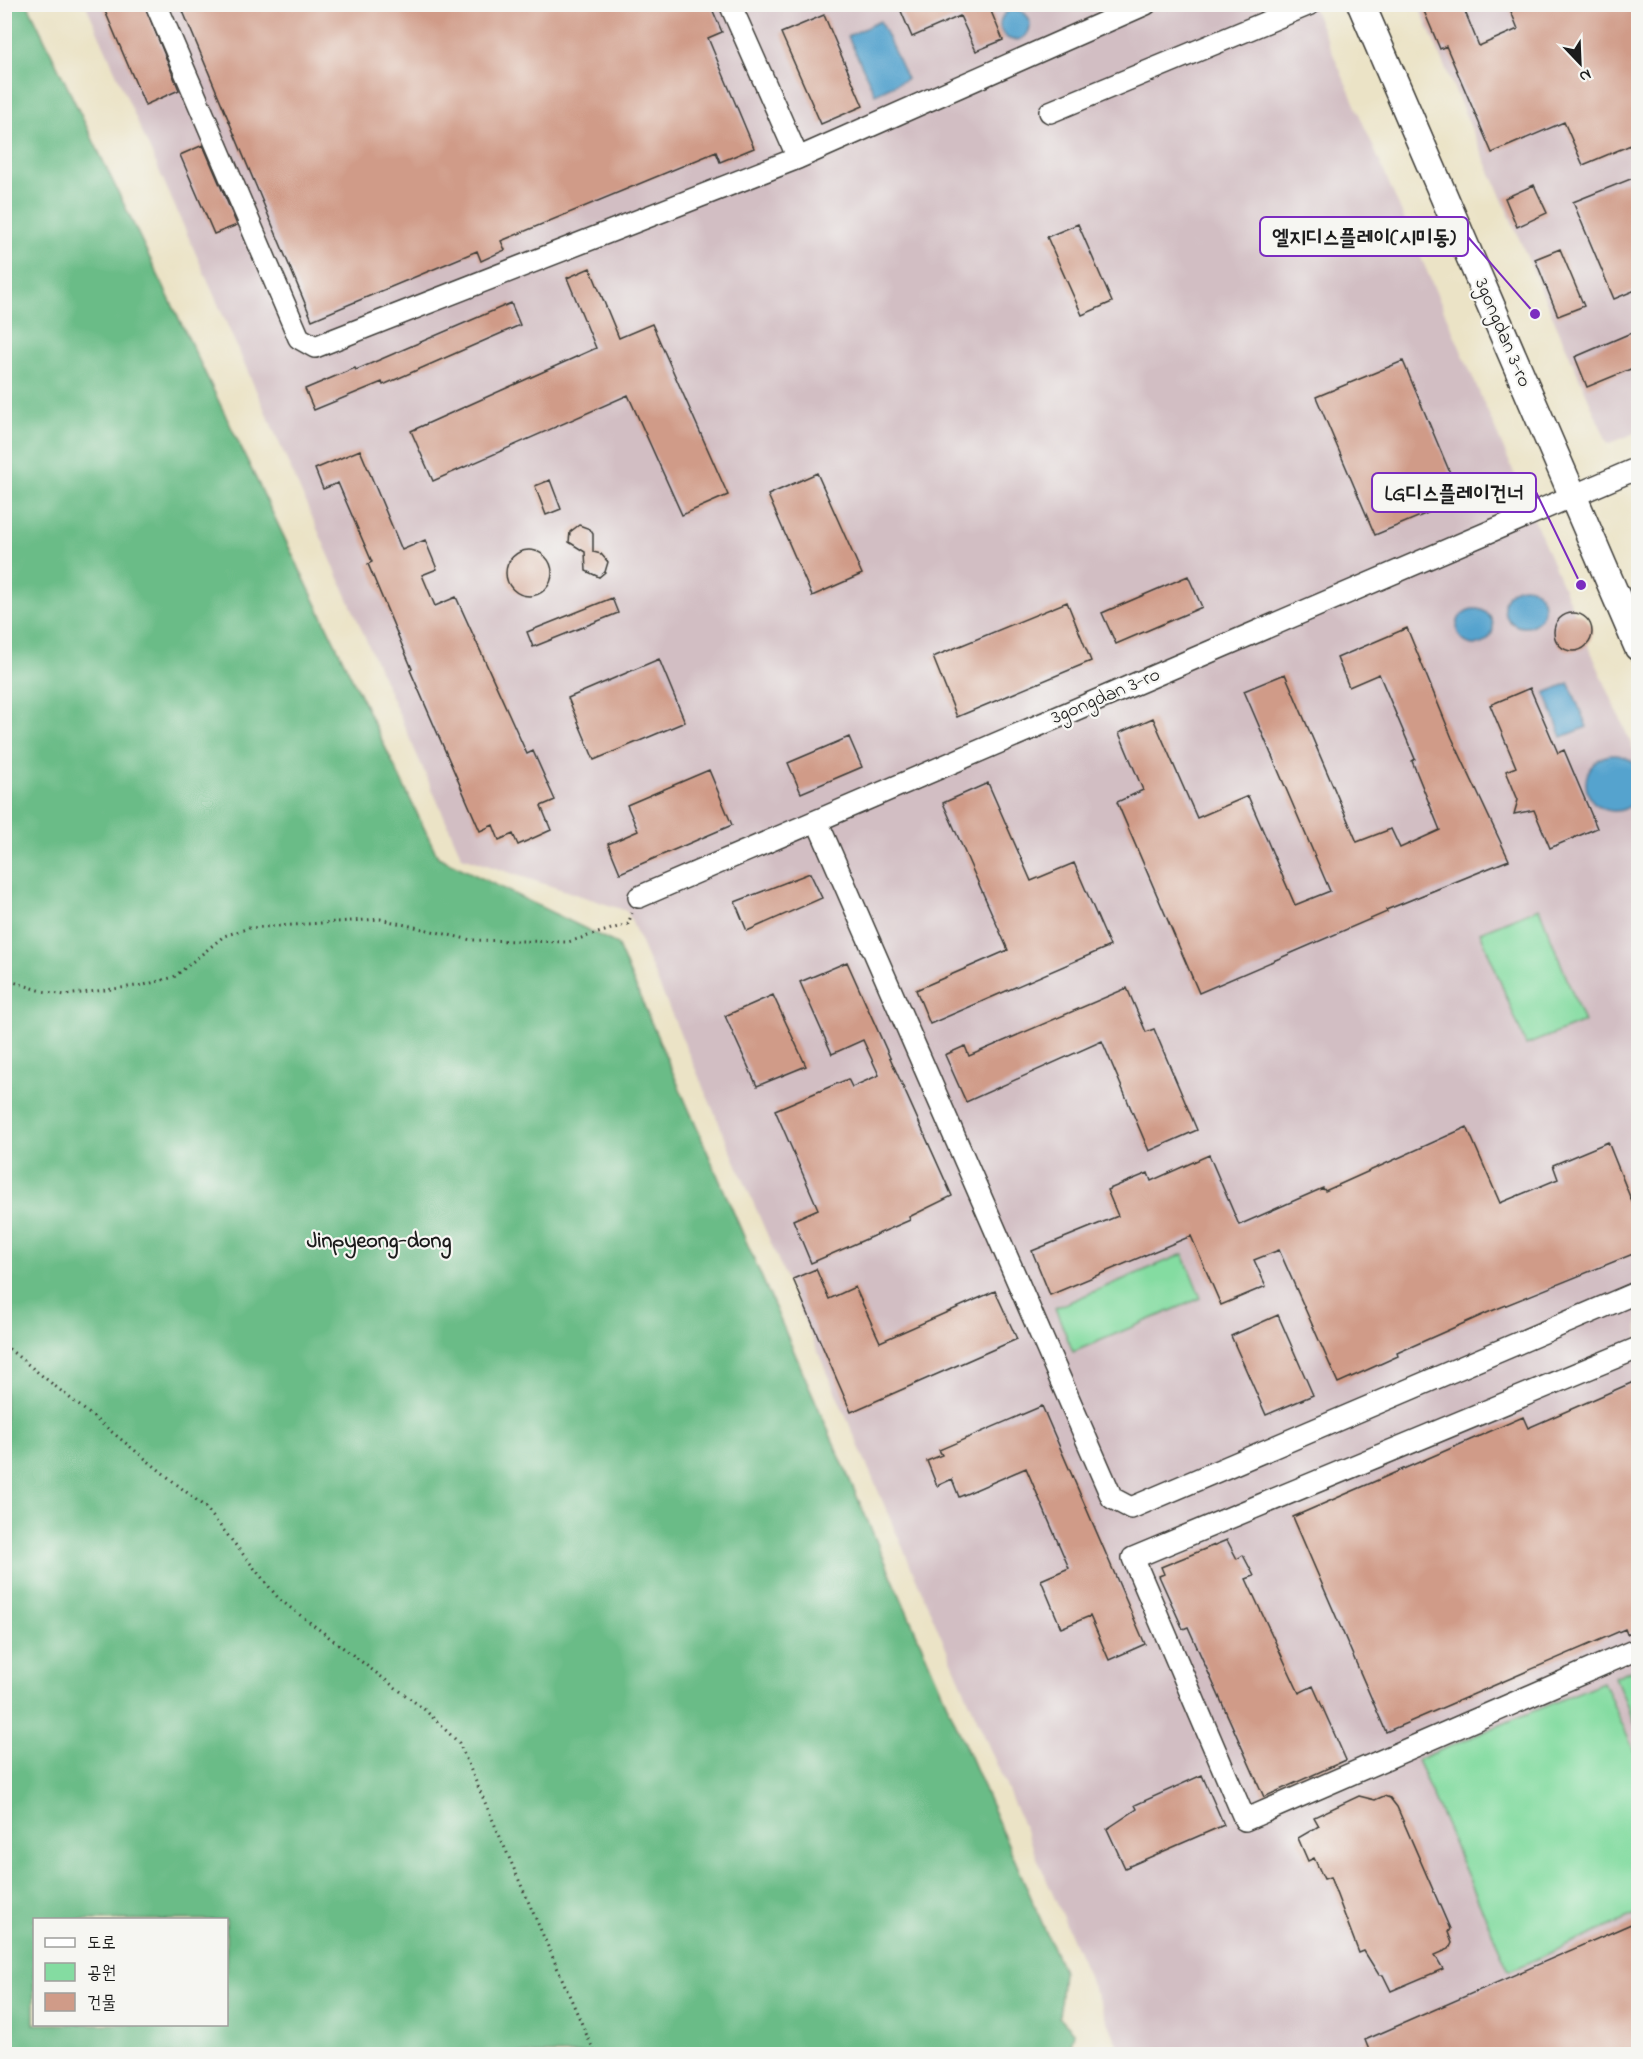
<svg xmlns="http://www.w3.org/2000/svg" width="1643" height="2059" viewBox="0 0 1643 2059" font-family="'Indie Flower','Poor Story',sans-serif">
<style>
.industrial{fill:#d2bec3}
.green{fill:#84dca1;stroke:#507c5e;stroke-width:1.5}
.forest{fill:#6bbc87;stroke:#446c52;stroke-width:1.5;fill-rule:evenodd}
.water{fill:#55a3ce;stroke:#386075;stroke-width:1.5}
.building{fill:#d09b88}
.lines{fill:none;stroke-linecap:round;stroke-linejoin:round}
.minor-casing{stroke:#3b3a36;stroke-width:24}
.major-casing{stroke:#3b3a36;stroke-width:30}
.path{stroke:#3b3a36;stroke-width:3;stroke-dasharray:1.5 4.5;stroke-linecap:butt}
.minor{stroke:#fff;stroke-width:21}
.major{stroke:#fff;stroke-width:27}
.labels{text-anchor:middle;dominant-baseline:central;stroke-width:4.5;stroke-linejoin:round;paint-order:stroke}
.street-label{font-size:20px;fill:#1c1c1c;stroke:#f6f6f2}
.quarter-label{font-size:22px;font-weight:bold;fill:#1c1c1c;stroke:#f6f6f2}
.leader{fill:none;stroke:#7b2cbf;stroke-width:2}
.callout-dot{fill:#7b2cbf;stroke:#f6f6f2;stroke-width:2}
.callout{fill:#f6f6f2;stroke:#7b2cbf;stroke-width:2}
.callout-label{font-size:21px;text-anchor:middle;font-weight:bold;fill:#1c1c1c}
</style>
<rect width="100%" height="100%" fill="#f6f6f2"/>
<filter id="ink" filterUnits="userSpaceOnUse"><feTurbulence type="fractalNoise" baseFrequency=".0167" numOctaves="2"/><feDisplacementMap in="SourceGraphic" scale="12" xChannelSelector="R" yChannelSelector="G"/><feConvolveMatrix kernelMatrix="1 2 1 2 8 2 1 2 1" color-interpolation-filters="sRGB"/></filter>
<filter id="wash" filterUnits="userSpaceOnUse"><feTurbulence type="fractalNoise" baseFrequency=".008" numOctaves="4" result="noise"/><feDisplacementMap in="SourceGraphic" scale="24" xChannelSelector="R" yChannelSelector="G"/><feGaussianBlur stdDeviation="1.35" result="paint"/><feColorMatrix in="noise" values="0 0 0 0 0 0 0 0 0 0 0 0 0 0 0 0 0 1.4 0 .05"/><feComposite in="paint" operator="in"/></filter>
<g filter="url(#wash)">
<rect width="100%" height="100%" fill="#ebe3c6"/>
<!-- industrial -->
<path class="industrial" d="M86,5H1312L1638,760V2054H1122L627,911L462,857Z
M1418,5H1638V432L1608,444Z"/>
<!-- green -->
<path class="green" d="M1539,908L1584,1022L1526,1045L1480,932Z
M1183,1254L1201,1298L1073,1352L1055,1308Z
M1638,1667V1731L1615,1677Z
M1603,1682L1638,1760V1914L1509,1971L1417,1760Z"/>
<!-- forest -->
<path class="forest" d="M28,5L438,857L617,944L1063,1971L1059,2017L1074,2033L1070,2049L1074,2054H5L4,5ZM34,1920H226V2024H34Z"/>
<!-- water -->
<path class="water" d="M1000 25a15 15 0 1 1 30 0a15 15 0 1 1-30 0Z
M880,21L907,79L875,94L848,36Z
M1504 607a20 20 0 1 1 40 0a20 20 0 1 1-40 0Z
M1457 627a18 18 0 1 1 36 0a18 18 0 1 1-36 0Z
M1569,683L1587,727L1562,737L1545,693Z
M1586 783a28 28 0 1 1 56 0a28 28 0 1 1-56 0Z"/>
<g id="blocks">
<!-- building -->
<path class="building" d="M102,4H144L179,90L145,105Z
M180,4H710L722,32L708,38L754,148L720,162L716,152L501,241L505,250L481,261L477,251L312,320Z
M898,4H988L1003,40L976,51L960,16L912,37Z
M1421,4H1462L1479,46L1518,29L1508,4H1638V142L1583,165L1564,122L1492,153L1446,46L1440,49Z
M824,15L863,106L821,124L781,33Z
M203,145L237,225L214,234L180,155Z
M1638,176V289L1614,299L1573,202Z
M1534,185L1547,213L1517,227L1505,198Z
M1078,224L1112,302L1082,315L1047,237Z
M1560,249L1584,306L1558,316L1535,259Z
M590,268L619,338L652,324L728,495L682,515L628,395L433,481L411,431L596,348L567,278Z
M511,303L520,325L383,385L382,382L314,410L305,389L355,368L356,370Z
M1638,330V366L1587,387L1575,357Z
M1403,361L1461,499L1375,535L1316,397Z
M360,450L402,550L425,540L437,569L422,575L435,606L456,597L527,754L533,751L555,800L541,806L551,830L518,845L513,834L499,840L493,825L480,831L410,670L412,669L368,564L372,562L338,483L323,489L315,469Z
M817,473L862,574L812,596L768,495Z
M550,480L561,509L546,515L535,486Z
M579,525L590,529L593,534V552L601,554L608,562L605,572L599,577L586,571L585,552L569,542L570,532Z
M506 573a23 23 0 1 1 46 0a23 23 0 1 1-46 0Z
M1188,576L1202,607L1116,644L1102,613Z
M612,598L618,613L533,647L527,632Z
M1067,602L1091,661L957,717L933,657Z
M1554 632a19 19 0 1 1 38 0a19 19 0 1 1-38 0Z
M1407,628L1452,738L1509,860L1386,910L1387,912L1199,993L1117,802L1143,790L1119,733L1153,718L1197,818L1248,796L1295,905L1330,891L1244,691L1285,674L1357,842L1391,829L1400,848L1440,830L1412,761L1415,759L1379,674L1349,687L1337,658Z
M659,659L685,722L594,760L568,698Z
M1530,688L1558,753L1564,750L1597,828L1550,848L1534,810L1514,814L1518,800L1506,771L1516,767L1490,705Z
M849,737L862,767L801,793L788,763Z
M709,770L732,825L620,873L608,844L638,831L627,805Z
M988,783L1031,881L1074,863L1110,946L930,1024L916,990L1008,950L943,803Z
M810,873L822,898L747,931L735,902Z
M847,962L952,1196L909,1217L910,1220L811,1263L793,1220L818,1209L775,1110L848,1079L852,1087L879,1075L863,1040L832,1054L800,982Z
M1127,988L1146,1032L1154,1029L1197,1130L1149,1151L1102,1041L966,1102L945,1055L965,1046L969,1056Z
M773,995L806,1066L757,1086L725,1016Z
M1467,1127L1500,1203L1558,1179L1553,1165L1608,1142L1638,1217V1252L1489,1312L1397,1353L1398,1356L1338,1383L1279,1250L1254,1260L1266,1286L1221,1305L1191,1236L1050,1295L1032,1251L1118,1216L1107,1190L1148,1173L1151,1181L1209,1155L1239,1225L1323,1188L1325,1191Z
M816,1269L829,1299L855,1287L880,1342L995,1291L1017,1339L851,1412L793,1279Z
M1278,1315L1313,1395L1266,1415L1231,1336Z
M1638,1380V1629L1627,1634L1625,1629L1386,1732L1293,1517L1523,1417L1528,1428Z
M1042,1406L1145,1644L1109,1660L1090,1616L1061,1628L1041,1580L1069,1568L1026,1468L959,1497L952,1479L937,1486L927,1461L942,1455L939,1450Z
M1227,1540L1237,1559L1243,1555L1254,1576L1246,1579L1299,1693L1313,1686L1346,1760L1264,1797L1188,1627L1183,1629L1159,1576L1164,1574L1161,1567Z
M1202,1775L1224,1825L1125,1868L1107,1829L1137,1809L1135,1805Z
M1359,1796L1375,1800L1384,1796L1390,1798L1397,1807L1450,1929L1448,1932L1452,1943L1449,1949L1435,1955L1443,1969L1391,1991L1383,1975H1379L1364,1951L1359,1953L1330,1877L1324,1879L1314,1858L1308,1861L1298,1838L1319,1826L1314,1817Z
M1638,1921V2055H1371L1365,2040Z"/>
</g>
</g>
<g filter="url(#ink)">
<use href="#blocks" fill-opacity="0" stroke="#3b3a36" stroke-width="1.5"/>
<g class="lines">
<!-- minor casing -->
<g class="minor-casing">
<path id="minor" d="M156,4L299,338L315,347L798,158L1146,4
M730,4L798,158
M1050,112L1310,4
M817,821L1112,1498L1131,1508L1638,1292
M639,897L1638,468
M1638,1348L1133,1558L1245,1820L1638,1649"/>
</g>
<!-- major casing -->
<g class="major-casing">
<path id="major" d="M1361,4L1638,647"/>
</g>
<!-- path -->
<path class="path" d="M4,979L42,991L65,995L144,985L174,977L224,936L249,928L380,919L471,940L568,942L628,924L632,913
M4,1345L205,1507L279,1599L425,1710L459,1743L595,2054"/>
<!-- minor -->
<use href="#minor" class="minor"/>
<!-- major -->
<use href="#major" class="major"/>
</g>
</g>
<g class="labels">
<!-- street labels -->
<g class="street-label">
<text transform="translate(1502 333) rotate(67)">3gongdan 3-ro</text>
<text transform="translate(1106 697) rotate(-23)">3gongdan 3-ro</text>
</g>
<!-- quarter labels -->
<g class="quarter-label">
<text x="379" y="1242">Jinpyeong-dong</text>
</g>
</g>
<!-- callouts -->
<path class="leader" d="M1535 314L1468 237M1581 585L1536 492"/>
<g class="callout-dot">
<circle cx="1535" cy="314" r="6"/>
<circle cx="1581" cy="585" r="6"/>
</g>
<g class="callout">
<rect x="1260" y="217" width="208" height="39" rx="6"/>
<rect x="1372" y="473" width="164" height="39" rx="6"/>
</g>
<g class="callout-label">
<text x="1364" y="244">엘지디스플레이(시미동)</text>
<text x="1454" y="500">LG디스플레이건너</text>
</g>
<!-- margin -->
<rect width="1643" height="2059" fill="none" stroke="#f6f6f2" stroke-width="24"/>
<!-- legend -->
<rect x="33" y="1918" width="195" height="108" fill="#f6f6f2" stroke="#9f9f9c" stroke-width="1.5"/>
<rect x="45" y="1938" width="30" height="9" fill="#ffffff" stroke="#9f9f9c" stroke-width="1.5"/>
<text x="87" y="1948" font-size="18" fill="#1c1c1c">도로</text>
<rect x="45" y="1963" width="30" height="18" fill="#84dca1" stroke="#9f9f9c" stroke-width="1.5"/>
<text x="87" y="1978" font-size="18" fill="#1c1c1c">공원</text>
<rect x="45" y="1993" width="30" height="18" fill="#d09b88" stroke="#9f9f9c" stroke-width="1.5"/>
<text x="87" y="2008" font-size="18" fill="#1c1c1c">건물</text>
<!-- north arrow -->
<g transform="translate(1580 63) rotate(157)" stroke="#f6f6f2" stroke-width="4.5" paint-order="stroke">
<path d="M0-4.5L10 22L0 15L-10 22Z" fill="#1c1c1c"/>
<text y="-9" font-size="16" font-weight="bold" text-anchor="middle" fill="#1c1c1c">N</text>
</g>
</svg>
